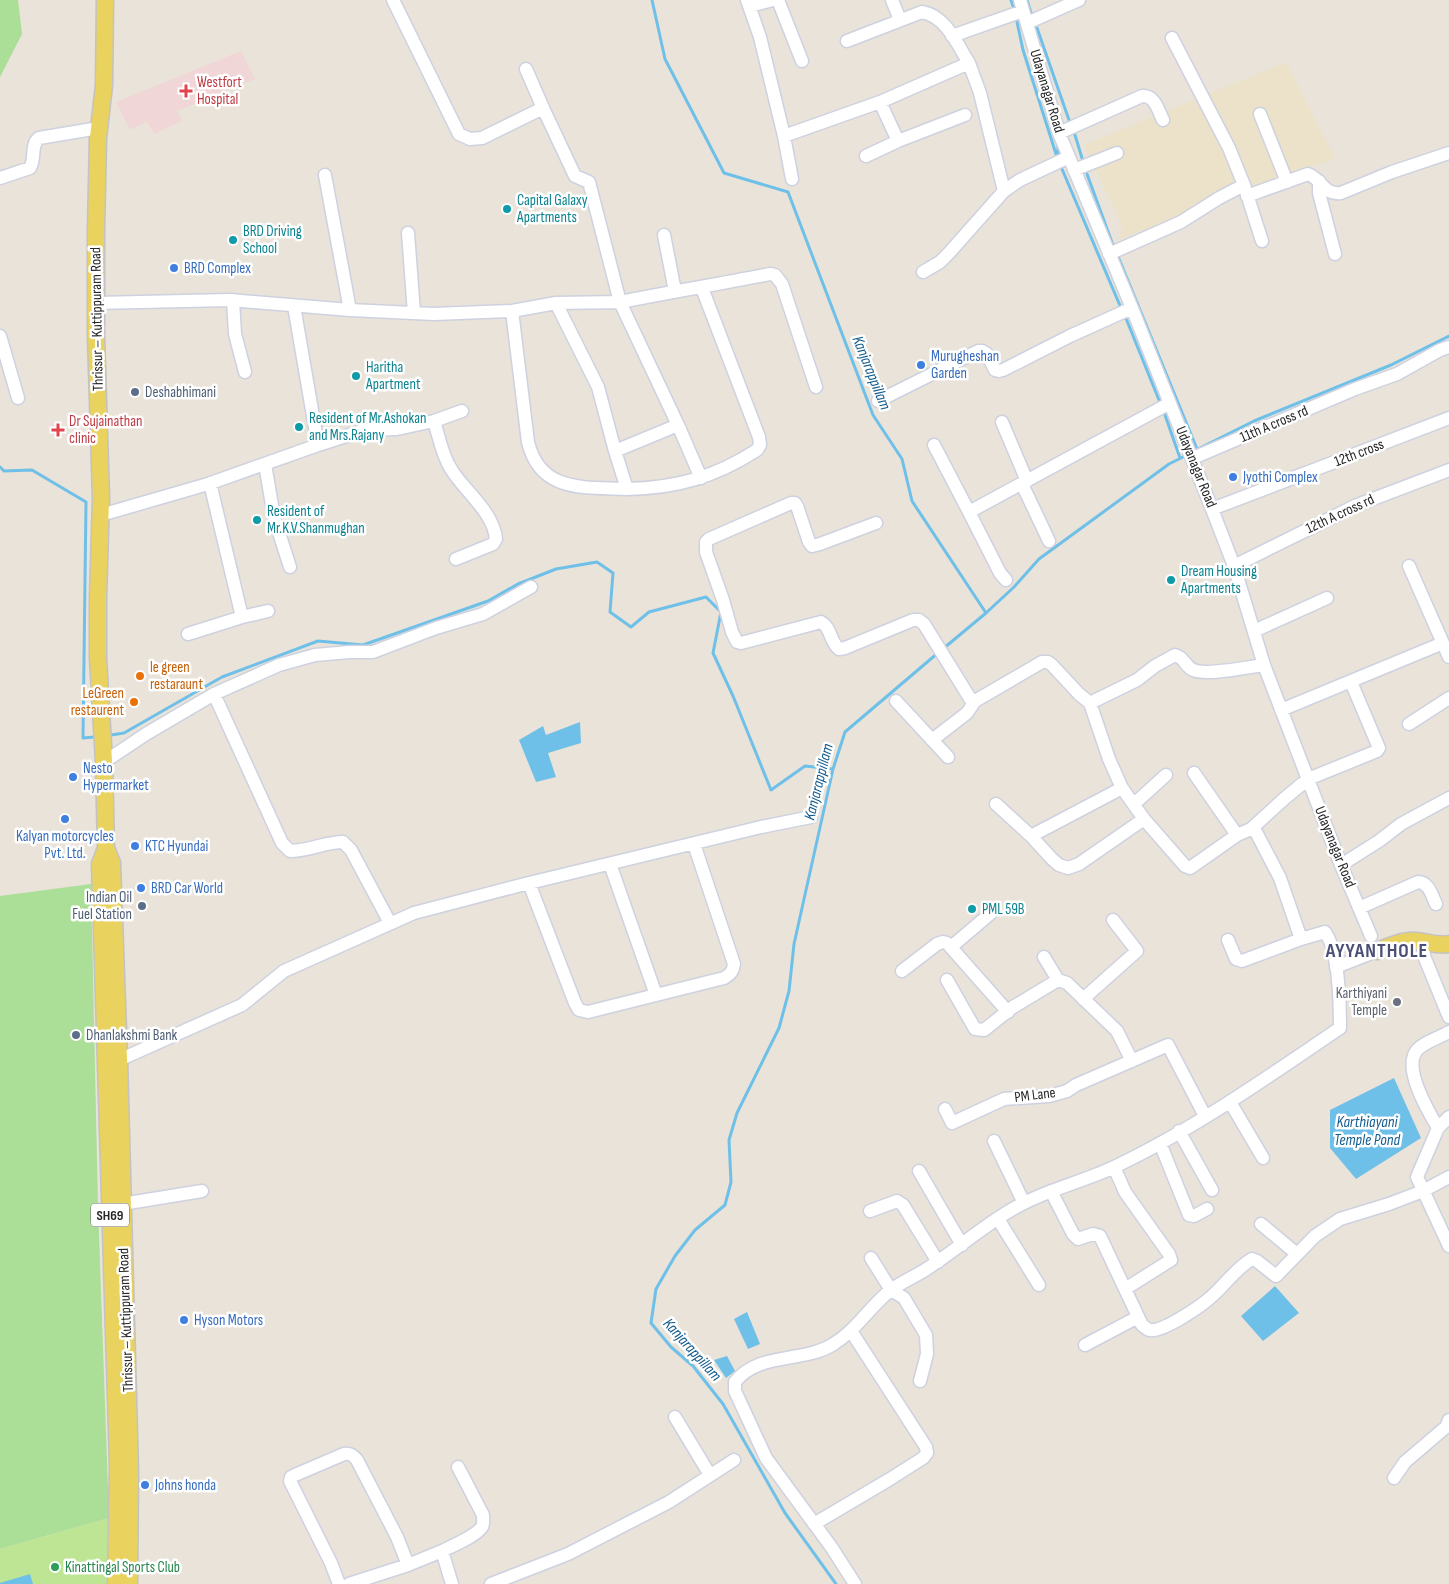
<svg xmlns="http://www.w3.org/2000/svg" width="1449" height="1584" viewBox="0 0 1449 1584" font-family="'Sofia Sans Condensed',sans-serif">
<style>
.education{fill:#ebe2c9}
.medical{fill:#f0d6d6}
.green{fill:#abde97}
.pitch{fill:#bde593}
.water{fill:#6fc0e8}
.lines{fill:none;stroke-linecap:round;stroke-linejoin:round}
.stream{stroke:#6fc0e8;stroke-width:3}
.minor-casing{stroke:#ced1e0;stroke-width:15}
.major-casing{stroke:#c3c3c3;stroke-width:19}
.minor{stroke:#fff;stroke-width:12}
.major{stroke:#e9d25e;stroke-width:16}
.health-dot{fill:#e0444e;stroke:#fff;stroke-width:2}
.culture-dot{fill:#0f9aa8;stroke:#fff;stroke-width:2}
.shop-dot{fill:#3f7fe0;stroke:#fff;stroke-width:2}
.service-dot{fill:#5c6f8a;stroke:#fff;stroke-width:2}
.food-dot{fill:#e8710a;stroke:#fff;stroke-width:2}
.worship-dot{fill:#6b7280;stroke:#fff;stroke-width:2}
.leisure-dot{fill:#2e9e5b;stroke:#fff;stroke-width:2}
.labels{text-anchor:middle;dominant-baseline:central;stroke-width:5;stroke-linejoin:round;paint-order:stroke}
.shield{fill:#fff;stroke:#686868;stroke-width:1}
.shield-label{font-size:14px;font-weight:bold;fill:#272727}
.health-label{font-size:15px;fill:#be3a42;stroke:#fff;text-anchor:start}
.street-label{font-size:15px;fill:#272727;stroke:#fff}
.culture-label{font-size:15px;fill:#0d838f;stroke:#fff;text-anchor:start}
.shop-label{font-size:15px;fill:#366cbe;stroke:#fff;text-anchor:start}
.service-label{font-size:15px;fill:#4e5e75;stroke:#fff;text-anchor:start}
.food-label{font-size:15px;fill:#c56008;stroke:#fff;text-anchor:start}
.worship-label{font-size:15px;fill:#5b616d;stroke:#fff;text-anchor:end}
.leisure-label{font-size:15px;fill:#27864d;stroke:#fff;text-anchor:start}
.water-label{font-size:16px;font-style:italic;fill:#135c8f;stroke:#fff}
.district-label{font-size:20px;font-weight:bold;letter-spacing:1px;fill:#4a4f75;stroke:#fff}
</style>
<rect width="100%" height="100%" fill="#e9e3d9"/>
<!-- education -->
<path class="education" d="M1286,62L1335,158L1119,239L1122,226L1084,145Z"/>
<!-- medical -->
<path class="medical" d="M241,51L255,79L177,111L182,121L154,134L147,121L130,130L116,102Z"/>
<!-- green -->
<path class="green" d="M0,0H18L22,34L0,77Z
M91,884L98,1206L109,1518L0,1549V896Z"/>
<!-- pitch -->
<path class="pitch" d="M109,1518L110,1584H0V1549Z"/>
<!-- water -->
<path class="water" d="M580,722L581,743L548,753L556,777L536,782L519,740L543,726L546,735Z
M1394,1078L1421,1138L1356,1179L1330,1148V1110Z
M1275,1286L1299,1313L1263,1341L1241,1316Z
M747,1312L760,1344L748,1349L734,1319Z
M727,1356L735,1371L726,1378L714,1360Z
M30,1574L33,1584H0V1583Z"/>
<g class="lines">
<!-- stream -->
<path class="stream" d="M652,0L665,59L724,173L788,192L873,415L902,459L912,501L986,613L944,648
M1011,0L1013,6
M1027,0L1031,13
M1017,22L1023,50L1056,154
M1037,28L1069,120
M1075,135L1082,158
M1058,146V155
M1062,169L1121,308
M1087,174L1114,248
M1117,254L1197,449
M1125,316L1159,400
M1165,415L1180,458
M1192,452L1254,421L1391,365L1449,336
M0,467L4,471L32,470L86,502L83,738L94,737
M986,613L1014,587L1039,559L1169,464L1187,455
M111,735L124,733L222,677L318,641L363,645L488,601L518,584L556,569L597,562L613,573L610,612L631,627L649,612L706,597L721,612L713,653L733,696L771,790L805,766L833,769
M836,1584L785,1513L723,1404L693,1366L671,1347L651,1323L656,1289L675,1256L695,1230L725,1205L731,1182L729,1140L737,1113L779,1028L789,991L794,944L833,769L845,732L939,652"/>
<!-- minor casing -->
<g class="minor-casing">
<path id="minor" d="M393,0L459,134L470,139L482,138L543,108L575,176L589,182L620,302C670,292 720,284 770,274L775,275L782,284L816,387
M747,0L760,37L784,136L880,102L969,63C957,44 946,16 922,12L847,41
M778,0L802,61
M892,0L900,20
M1020,0L1059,133L1132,308L1212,509L1234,566L1264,665L1341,865L1371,936
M750,6L773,0
M1027,23L1079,0
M952,36L1023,11
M1172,38L1229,148L1244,185L1262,241
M969,63L980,93L1004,191
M526,69L543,108
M880,102L898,141
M1260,114L1287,182
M1059,133L1142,96C1155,95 1158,110 1163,120
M784,136L792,179
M866,156L898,141L965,115
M1074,170L1117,153
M325,175L350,310
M0,178L30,168C36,158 30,145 39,138L99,128
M1319,181V193L1335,254
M1247,196L1308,174C1323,180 1323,195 1341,193L1392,172L1449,153
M408,233L414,313
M664,235L675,291
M1109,254L1181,222L1219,198L1244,185
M923,272L940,262L949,253L1004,191L1020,180L1069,157
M233,300L235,334L245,372
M96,303L229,300L350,310L434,314L512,311L556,303L620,302L678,425L615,451L598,387L556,303
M294,306L318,445
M512,311L528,442C540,493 585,487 627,489
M0,336L18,398
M878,401L978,351H982L987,354L995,370L999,371L1003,370L1070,336L1132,308
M434,421L462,411
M1002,422L1027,481
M678,425L701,478
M934,445L969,512
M615,451L627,489C677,488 715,477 757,450L760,445L759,437L702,288
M1193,458L1355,389L1397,374L1440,350L1449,347
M265,464L274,517L290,567
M1022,484L1049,541
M1212,509L1449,418
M101,515L208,484L318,445L365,430L397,429L434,421C439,437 442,455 451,469C465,492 493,511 496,539L493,544L456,559
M876,523L820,544L812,546L809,542L797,506L795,503H791L709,539L706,542V552L723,600L732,632L737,642L741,643L821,622C831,627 830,642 839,649L845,648L913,620H919L924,624L971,700L975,701L1042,662H1048L1052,665L1079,694L1090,703L1137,680L1155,666L1175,655C1184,657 1185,666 1193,670C1207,676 1248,667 1264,665
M1234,566L1357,505L1449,470
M1409,566L1449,657
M1006,580L1000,573L969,512L1170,403
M242,617L268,611
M1254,631L1327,598
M188,634L242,617L210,483
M214,694L282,843L290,851C309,851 325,842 343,842L351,850L390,923
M896,701L948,757
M1090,703L1109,759L1122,788
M1281,710L1443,643
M1409,724L1449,698
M932,740L967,713L975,701
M104,762L146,734L214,694L279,665L315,655L349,652H373L436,628L483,614L531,587
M1194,773L1237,835
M996,804L1031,836L1052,859L1059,865L1068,868L1079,864L1144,819
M1134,804L1166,775
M1251,829L1285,798L1308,779L1377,751L1379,748L1351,682
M1031,836L1122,788L1144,819L1185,866L1190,868L1237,835L1251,829L1256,832L1280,878L1301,939L1242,961L1236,959L1228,940
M610,864L656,995
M1341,865L1379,841L1401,824L1449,798
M529,883L575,1003L579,1010L588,1012L724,978C731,974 733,971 734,964L694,844
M1359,908L1418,882C1429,882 1432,896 1436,904
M1423,942L1424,956L1449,1017
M951,947L991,913
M1044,957L1058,980
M1336,967L1377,951
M902,971L937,944L943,942L947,943L1008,1012
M947,980L975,1029L984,1030L1013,1007L1058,980L1067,983L1117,1031L1132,1061
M1083,999L1137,951L1113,920
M119,1060L242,1005L284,971L414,913L525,884L761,827L811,817
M1230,1102L1263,1158
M945,1109L952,1123L1004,1099L1049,1096L1067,1091L1076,1085L1168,1045L1205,1116
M1449,1117L1438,1128L1417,1177L1449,1246
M1438,1128C1428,1111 1401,1066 1418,1049C1426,1041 1439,1038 1449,1032
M1179,1131L1212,1190
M994,1141L1024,1203
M1160,1143L1189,1215L1194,1216L1207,1209
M1114,1167L1125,1192L1169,1254L1171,1260L1125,1289
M919,1171L962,1245
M1051,1191L1073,1234L1078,1239L1093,1234L1100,1236L1142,1325C1145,1327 1147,1329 1149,1330C1162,1333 1201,1306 1211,1297C1225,1285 1236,1268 1252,1259L1257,1261L1276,1276L1315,1236L1340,1219L1389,1204L1423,1191L1449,1177
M122,1204L202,1191
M870,1211L897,1201L903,1205L938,1262
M998,1219L1039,1285
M1261,1224L1297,1254
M871,1258L891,1290L904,1298L926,1335L927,1354L920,1381
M1085,1345L1138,1317
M675,1417L710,1475
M1394,1478L1405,1462L1446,1427L1449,1420
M814,1524L890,1479L923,1458L927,1453L926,1447L851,1331
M442,1551C452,1546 476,1536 482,1527C484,1523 483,1519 483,1515L458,1467
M339,1584L331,1563L290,1481L291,1477L295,1475L344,1454C350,1453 353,1455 357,1460L397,1537L408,1565
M349,1584L408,1565L442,1551L452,1584
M491,1584L568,1554L669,1502L734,1460
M855,1584L832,1548L766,1458L735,1391V1382C758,1352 802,1363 832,1345C854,1332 867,1311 886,1294C898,1283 915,1277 928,1268C956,1250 982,1227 1011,1210C1043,1191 1079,1183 1112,1168C1193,1130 1266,1078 1340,1028C1340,1004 1339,951 1325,932L1301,939"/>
</g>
<!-- major casing -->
<g class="major-casing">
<path id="major" d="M105,0L104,85L98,138L96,230V336L101,498L98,598V658L104,762L106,848L112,863L119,1060L130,1473L129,1584
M106,848L100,864L118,1466L116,1584
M1377,951C1389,947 1404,939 1417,941C1428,942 1437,946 1449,944"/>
</g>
<!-- minor -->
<use href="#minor" class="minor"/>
<!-- major -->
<use href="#major" class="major"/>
</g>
<!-- markers -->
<g class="health-dot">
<path d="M183.5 83.5h5v5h5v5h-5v5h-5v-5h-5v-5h5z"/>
<path d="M55.5 422.5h5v5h5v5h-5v5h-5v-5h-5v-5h5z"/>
</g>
<g class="culture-dot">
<circle cx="507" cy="209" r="5"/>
<circle cx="233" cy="240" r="5"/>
<circle cx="356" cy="376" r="5"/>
<circle cx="299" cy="427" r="5"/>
<circle cx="257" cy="520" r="5"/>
<circle cx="1171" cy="580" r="5"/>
<circle cx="972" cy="909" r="5"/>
</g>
<g class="shop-dot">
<circle cx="174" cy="268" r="5"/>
<circle cx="921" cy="365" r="5"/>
<circle cx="1233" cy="477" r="5"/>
<circle cx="73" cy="777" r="5"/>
<circle cx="65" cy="819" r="5"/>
<circle cx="135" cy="846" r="5"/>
<circle cx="141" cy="888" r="5"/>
<circle cx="184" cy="1320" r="5"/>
<circle cx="145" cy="1485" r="5"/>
</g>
<g class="service-dot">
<circle cx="135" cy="392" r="5"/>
<circle cx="142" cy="906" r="5"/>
<circle cx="76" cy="1035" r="5"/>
</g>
<g class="food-dot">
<circle cx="140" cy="676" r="5"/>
<circle cx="134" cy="702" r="5"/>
</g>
<circle class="worship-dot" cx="1397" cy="1002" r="5"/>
<circle class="leisure-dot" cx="55" cy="1567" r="5"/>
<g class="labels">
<!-- shield labels -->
<rect class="shield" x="91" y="1203.5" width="38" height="23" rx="4"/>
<g class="shield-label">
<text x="110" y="1215">SH69</text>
</g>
<!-- health labels -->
<g class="health-label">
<text x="197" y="82">Westfort<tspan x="197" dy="17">Hospital</tspan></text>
<text x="69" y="421">Dr Sujainathan<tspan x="69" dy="17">clinic</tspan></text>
</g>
<!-- street labels -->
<g class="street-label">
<text transform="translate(1047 91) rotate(73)">Udayanagar Road</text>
<text transform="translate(97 319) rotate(-91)">Thrissur – Kuttippuram Road</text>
<text transform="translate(1274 424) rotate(-23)">11th A cross rd</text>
<text transform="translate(1359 453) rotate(-21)">12th cross</text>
<text transform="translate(1196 467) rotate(68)">Udayanagar Road</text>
<text transform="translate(1340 514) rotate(-25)">12th A cross rd</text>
<text transform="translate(1335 847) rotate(68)">Udayanagar Road</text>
<text transform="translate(1035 1095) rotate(-7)">PM Lane</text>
<text transform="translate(126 1320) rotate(-92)">Thrissur – Kuttippuram Road</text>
</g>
<!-- culture labels -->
<g class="culture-label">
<text x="517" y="200">Capital Galaxy<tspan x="517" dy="17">Apartments</tspan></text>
<text x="243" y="231">BRD Driving<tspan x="243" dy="17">School</tspan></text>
<text x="366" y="367">Haritha<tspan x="366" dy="17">Apartment</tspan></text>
<text x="309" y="418">Resident of Mr.Ashokan<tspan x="309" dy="17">and Mrs.Rajany</tspan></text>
<text x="267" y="511">Resident of<tspan x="267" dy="17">Mr.K.V.Shanmughan</tspan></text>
<text x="1181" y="571">Dream Housing<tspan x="1181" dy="17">Apartments</tspan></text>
<text x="982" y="909">PML 59B</text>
</g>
<!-- shop labels -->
<g class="shop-label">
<text x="184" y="268">BRD Complex</text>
<text x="931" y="356">Murugheshan<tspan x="931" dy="17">Garden</tspan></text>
<text x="1243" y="477">Jyothi Complex</text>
<text x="83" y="768">Nesto<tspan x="83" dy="17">Hypermarket</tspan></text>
<text x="65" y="836" text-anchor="middle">Kalyan motorcycles<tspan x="65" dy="17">Pvt. Ltd.</tspan></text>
<text x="145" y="846">KTC Hyundai</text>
<text x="151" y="888">BRD Car World</text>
<text x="194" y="1320">Hyson Motors</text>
<text x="155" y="1485">Johns honda</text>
</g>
<!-- service labels -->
<g class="service-label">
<text x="145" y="392">Deshabhimani</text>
<text x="132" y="897" text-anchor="end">Indian Oil<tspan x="132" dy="17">Fuel Station</tspan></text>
<text x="86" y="1035">Dhanlakshmi Bank</text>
</g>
<!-- food labels -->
<g class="food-label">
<text x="150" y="667">le green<tspan x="150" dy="17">restaraunt</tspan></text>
<text x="124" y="693" text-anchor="end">LeGreen<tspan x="124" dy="17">restaurent</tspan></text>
</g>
<!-- worship labels -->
<g class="worship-label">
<text x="1387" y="993">Karthiyani<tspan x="1387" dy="17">Temple</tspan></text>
</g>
<!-- leisure labels -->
<g class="leisure-label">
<text x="65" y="1567">Kinattingal Sports Club</text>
</g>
<!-- water labels -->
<g class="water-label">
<text transform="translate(871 373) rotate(68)">Kanjarappillam</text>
<text transform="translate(819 782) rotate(-76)">Kanjarappillam</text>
<text x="1367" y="1122">Karthiayani<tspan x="1367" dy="18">Temple Pond</tspan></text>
<text transform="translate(692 1350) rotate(48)">Kanjarappillam</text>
</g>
<!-- district labels -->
<g class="district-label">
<text x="1377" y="951">AYYANTHOLE</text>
</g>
</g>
</svg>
